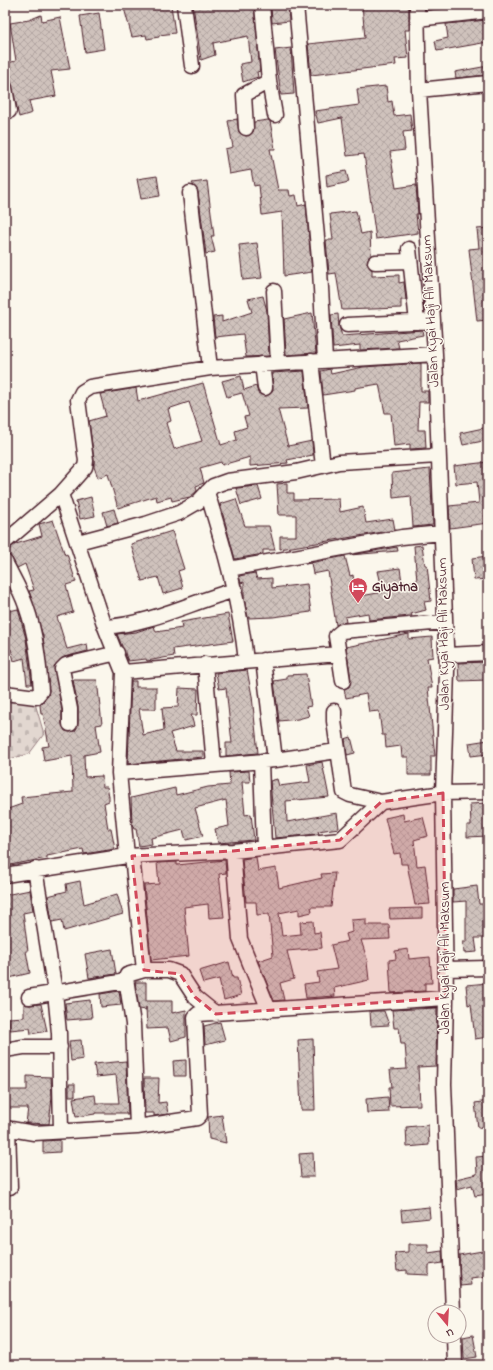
<svg xmlns="http://www.w3.org/2000/svg" width="493" height="1370" viewBox="0 0 493 1370" font-family="'Indie Flower',sans-serif">
<style>
.cemetery{fill:url(#cemetery-stones);stroke:#967b7e}
.building{fill:url(#building-cross-hatch);stroke:#4a1f2b;fill-rule:evenodd}
.lines{fill:none;stroke-linecap:round;stroke-linejoin:round}
.minor-casing{stroke:#4a1f2b;stroke-width:17}
.minor{stroke:#fbf7ec;stroke-width:14}
.marked{fill:#d1495b;fill-opacity:0.2;stroke:#d1495b;stroke-width:3;stroke-dasharray:8 5;stroke-linejoin:round}
.labels{text-anchor:middle;dominant-baseline:central;stroke-width:3;stroke-linejoin:round;paint-order:stroke}
.street-label{font-size:14px;fill:#4a1f2b;stroke:#fbf7ec}
.poi-label{font-size:14px;font-weight:bold;fill:#4a1f2b;stroke:#fbf7ec;text-anchor:start}
</style>
<defs>
<pattern id="cemetery-stones" width="16" height="16" patternUnits="userSpaceOnUse"><rect width="16" height="16" fill="#e2d7d0"/><path d="M2 7V4a2 2 0 0 1 4 0v3zM10 15v-3a2 2 0 0 1 4 0v3z" fill="#c3b8b3"/></pattern>
<pattern id="building-cross-hatch" width="8" height="8" patternUnits="userSpaceOnUse"><rect width="8" height="8" fill="#cfc2bc"/><path d="M0 0l8 8M0 8l8-8" fill="none" stroke="#b3a6a2"/></pattern>
</defs>
<rect width="100%" height="100%" fill="#fbf7ec"/>
<filter id="ink" filterUnits="userSpaceOnUse"><feTurbulence type="fractalNoise" baseFrequency=".025" numOctaves="2"/><feDisplacementMap in="SourceGraphic" scale="8" xChannelSelector="R" yChannelSelector="G"/><feConvolveMatrix kernelMatrix="1 2 1 2 8 2 1 2 1" color-interpolation-filters="sRGB"/></filter>
<g filter="url(#ink)">
<!-- cemetery -->
<path class="cemetery" d="M5,698L34,700L44,734L29,754L5,760Z"/>
<!-- building -->
<path class="building" d="M137,5H171L175,33L159,35V37L147,39L146,35L132,37L124,8Z
M193,5H254L260,71L257,72L258,77L243,82L240,64L251,62L248,36L213,43L215,55L201,60Z
M271,5H288L289,21L272,23Z
M362,5H409V30H405L408,58L395,59L396,65L311,75L308,44L365,38Z
M99,13L104,49L85,52L80,16Z
M41,15L42,21L60,17L70,69L51,71L56,96L29,101L32,113L19,117L7,63L16,61L10,23L29,20Z
M487,20L488,42L437,51L435,41L448,38L446,24Z
M291,48L294,94L281,95L275,50Z
M488,66V75L456,78L455,72Z
M386,86L388,102L392,101L394,116L410,114L412,131L403,132L405,150L390,152L396,188L416,185L418,214H416L418,233L376,239L364,154L347,156L342,118L318,123L315,111L359,105L357,89Z
M237,119L239,132L246,136L253,132L254,122L268,120L270,121L275,149H270L278,190H289L290,196L296,195L298,206L306,204L312,272L284,276L282,212L262,215L259,185L254,186L251,170L229,174L225,149L233,147L228,121Z
M346,171L349,182L327,187L326,175Z
M157,176L160,196L141,199L137,179Z
M207,181L214,236H211L215,252L206,254L198,192L192,183Z
M356,211L361,234L370,232L371,255L367,263L372,270V276L399,275V283L404,282L406,300H401V308L342,310L336,273L329,274L326,240H333L330,214Z
M488,228V320L477,321L469,249L479,248L477,229Z
M257,243L262,278L243,280L239,245Z
M263,296L267,311L269,356L246,357L243,334L215,337L213,317L222,316V322L252,312L248,299Z
M312,313L316,353L286,355L284,319Z
M338,314L339,326L342,336L422,330L423,335L397,340L399,348L360,350V345L333,348L331,315Z
M421,363V391H428V402H419L418,430H425L426,448L410,449V444L394,446L391,413H385L379,384L355,388V390L323,395L321,371L330,369L331,374L363,367Z
M304,371L308,408L278,409L288,446L312,441L313,455L287,460L288,463L250,466V457L222,465L221,462L200,468L204,483L196,486L197,491L190,497L172,501L171,497L157,501L156,496L118,508L108,474L98,478L94,467V460L89,421L106,416L100,394L136,388L138,401L203,383L221,445L237,440L235,431L247,427L244,417L249,416L242,393L227,397L222,381L241,376L244,390L256,386L258,393L266,396L273,391L272,373ZM189,402L202,441L174,449L166,423L171,421L168,409Z
M488,427V440L463,445L460,433Z
M488,462V523L450,528L449,506L479,503L477,482L456,484L454,466Z
M430,469L433,525L413,527L411,496L393,498L392,473Z
M287,483V493H294V500L339,499L340,512L363,507L366,523L393,519L395,530L280,549V536H296V515H279L277,484Z
M258,486L262,499L241,505L236,488Z
M91,497L95,516L80,519L76,501Z
M236,499L245,526H269L275,550H263V554L235,559L220,504Z
M114,509L118,523L107,526L103,512Z
M53,520L65,555L67,554L76,582L66,585L73,612L57,617L67,649L87,644L88,651L64,657L54,666L62,710V724L65,731L70,732L75,731L78,724V707L73,680H97L102,724L96,725L100,752L84,755L85,777L102,776L103,787H107L109,797V801L104,803L108,829H111L115,849L84,854L83,849L47,856V858L5,866V810L22,804L21,797L73,792L72,756L44,761L42,747L49,746L43,714H41L40,705L48,696L49,690L43,636L29,591L34,590L25,564L17,568L12,558L5,554V550L16,544L42,536L39,524Z
M172,531L184,569L178,571L183,588L163,594L158,577L142,581L131,544Z
M422,545L425,565H427L431,601L424,602L426,610L411,614L412,616H410L369,620L368,613L345,617L346,622L336,625L328,571L313,574L311,563L305,564L345,556L350,576L353,575L356,597L383,592L378,571L400,568L402,582L417,581L414,546Z
M397,547L398,551L350,555Z
M488,556V579L474,580L472,558Z
M255,573L257,579L272,578V588L307,584L311,612L273,617L248,618L244,598V582L241,583L239,576Z
M18,609L26,639L32,684H27L24,658L14,661L11,649L5,650V612Z
M228,614L233,641L173,649L174,656L147,661L146,659L128,661L117,634L136,632L154,626L156,632L182,628L181,622Z
M409,634V639L432,637L433,657L427,658L432,688H428L435,756H431V775H408V757H402L401,746L386,748L385,735H382L379,711L369,712L366,694L346,698L344,689L349,687L351,680L346,647Z
M488,662V680L459,681L458,663Z
M247,670L252,696L258,753L226,756V743H232L229,716L226,688L219,689L216,673Z
M306,674L311,706L306,707L309,716L298,719L279,721L274,681L287,679V675Z
M131,681H136V687H156V709H139L143,735L164,730L162,708L178,707L179,688L198,689L197,715H191L194,726L170,733L176,751H203V757L128,764Z
M351,737L355,753L347,755L345,739Z
M488,740V754L471,756L469,743Z
M322,762L329,797L286,801L287,822L337,813L339,828L318,831L319,834L275,838L270,781L277,779L279,786L310,782L307,765Z
M249,771L250,782H242L245,815L251,814L254,840L218,843L215,829L229,826L226,800L195,808L203,836L186,840L183,830L151,838L152,844L139,846L136,829H134L132,824L131,798L175,788L176,795L208,787L230,785L229,772Z
M488,803V836L467,837V825H471L470,804Z
M403,814L404,821L423,817L428,836L414,840L417,866L425,865L430,904L415,905L407,864H401L400,853L394,854L385,818Z
M256,857L258,871L276,868L279,888L322,878L321,874L335,873L331,907H311L312,912L299,915V909L279,913L282,936L301,934L300,922L313,921L314,933L320,932L322,948L287,951L294,979L280,983L284,1000L274,1001L258,961L273,956L269,914L257,915L256,902H246L242,859Z
M225,860L226,873L219,874L224,917L209,918L208,904L184,907L189,956L151,960L144,885L159,884L157,863L177,862V865Z
M80,881L84,904L117,894L123,914L64,931L62,920L52,922L48,896L67,891L66,884Z
M477,886L479,904H488V938H475L477,952L464,953L463,942H466V901L453,902V889Z
M30,890L33,911L23,913L28,951H26L30,973L5,979V895Z
M422,908V918L390,919L389,909Z
M366,919V925H389L390,939L361,940L368,962H367L369,980L334,988L335,996L306,998L304,984L319,982L317,972L337,969L331,945L348,941L346,934L352,932L351,920Z
M112,949L116,974L89,978L85,954Z
M408,949L409,959L430,957L432,983H425V991L391,993L389,960L396,959L395,951Z
M229,962L233,978H237L241,995L224,1000L219,979L203,983L199,971Z
M135,982H146V1001H172V1013L186,1010V1037L171,1041L168,1028L147,1029L146,1007V1010L139,1009Z
M488,983V1037L475,1039L471,1004L468,1005L466,985Z
M119,991L121,1005L101,1007L100,994Z
M90,1000L92,1018L67,1020L65,1003Z
M24,1004L30,1005L41,1004L47,1031L31,1034L30,1028L10,1030L9,1018L24,1017Z
M437,1008L436,1066L418,1067L420,1105L390,1106L389,1087H392L390,1070L407,1069L405,1044H401L399,1028H394L392,1010Z
M370,1011H384L389,1025L371,1026Z
M220,1022L225,1040L205,1045L204,1026Z
M313,1039L315,1110H301L298,1040Z
M81,1040L83,1059L71,1061L69,1041Z
M186,1060V1076H174L173,1061Z
M126,1061L128,1115H126V1113H95V1114L76,1117L73,1098L95,1095L96,1103H119L116,1075L96,1077L94,1064Z
M27,1076L51,1077L52,1097L49,1124L26,1123L28,1108H7V1090H27Z
M144,1078H159L158,1103L166,1102L168,1114L154,1116V1113H145Z
M69,1084H75V1096H69Z
M388,1097L389,1112L367,1113L366,1099Z
M488,1101V1127L478,1128L475,1103Z
M222,1115L226,1143L209,1139L208,1117Z
M428,1125L429,1145L407,1147L406,1127Z
M60,1140V1152L43,1153V1141Z
M313,1153L314,1177H301L299,1154Z
M488,1156V1194L475,1196L472,1185L457,1189L456,1179L477,1174L476,1157Z
M429,1207L430,1218L402,1221L401,1210Z
M408,1244H428V1253L442,1251L443,1263L429,1265V1275L407,1274V1270L397,1271L395,1253L408,1252Z
M488,1250V1276L470,1278L471,1285L460,1286L459,1255Z
M473,1335L477,1357L464,1359L463,1337Z"/>
<g class="lines">
<!-- minor casing -->
<g class="minor-casing">
<path id="minor" d="M184,5L192,66
M262,5L269,81L275,115
M296,5L320,270L325,360
M417,5L419,90L435,354L447,671L443,793L446,998L444,1084L453,1312
M417,19L488,11
M5,88L9,111
M419,90L488,83
M246,128L244,95L269,81
M190,193L210,368
M409,249L417,322
M375,262L410,261
M274,291L278,363
M347,325L433,321
M435,354L210,368L90,387L82,392L78,400L86,461L85,467L61,494L105,627L123,672L119,773L127,856L233,851L340,840L381,802L443,793L488,792
M311,361L323,466
M262,364L265,388
M207,492C224,547 240,603 246,661
M5,542L61,494
M78,542L146,524L179,513L198,502L213,486L227,481L296,472L339,462L438,456
M5,562C12,576 21,591 26,606C36,634 39,663 41,691L36,697L5,693
M229,569L402,537L441,533
M105,627C150,624 192,602 235,590
M339,654L343,681
M446,655L488,653
M263,660L275,760
M205,664L214,765
M123,672L339,654L336,636L342,631L444,622
M334,711V721L344,792L350,795L381,802
M70,724V709L62,669L66,665L117,653
M261,761L264,848
M119,773L275,760L337,751
M233,851L240,939L269,1010
M132,856L144,970L127,975L126,978L133,1024L137,1127
M35,869L55,992L59,1033L61,1131
M5,875L127,856
M446,969L488,968
M144,970H169L180,974L195,997L216,1014
M29,997L126,981
M5,1050L23,1047H60
M5,1128L34,1133L137,1127L197,1118L200,1115L195,1017L198,1014L446,998
M8,1129L10,1187
M454,1336L455,1365"/>
</g>
<!-- minor -->
<use href="#minor" class="minor"/>
</g>
</g>
<!-- marked area -->
<path class="marked" d="M443,793L446,998L216,1014L195,997L180,974L144,970L132,856L233,851L340,840L381,802Z"/>
<!-- icons -->
<defs>
<g id="hotel-pin" transform="scale(1)"><path d="M0 17L-7.5 6A9.5 9.5 0 1 1 7.5 6Z" fill="#d1495b" stroke="#fbf7ec"/><path d="M-6-4.5h1.5V1H6V5H4.5V3h-9V5H-6ZM-4 0a1.8 1.8 0 1 1 3.6 0ZM.5 0V-2.5h3Q6-2.5 6 0Z" fill="#fff"/></g>
</defs>
<g fill-rule="evenodd">
<use href="#hotel-pin" x="358" y="587"/>
</g>
<g class="labels">
<!-- street labels -->
<g class="street-label">
<text transform="translate(431 311) rotate(-93)">Jalan Kyai Haji Ali Maksum</text>
<text transform="translate(444 634) rotate(-91)">Jalan Kyai Haji Ali Maksum</text>
<text transform="translate(445 958) rotate(-90)">Jalan Kyai Haji Ali Maksum</text>
</g>
<!-- poi labels -->
<g class="poi-label">
<text x="372" y="587">Giyatna</text>
</g>
</g>
<!-- margin -->
<rect width="493" height="1370" fill="none" stroke="#fbf7ec" stroke-width="20"/>
<rect x="10" y="10" width="473" height="1350" fill="none" stroke="#4a1f2b" stroke-width="1.5" filter="url(#ink)"/>
<!-- north arrow -->
<g transform="translate(447 1324) rotate(162)"><circle r="19" fill="#fbf7ec" stroke="#b4a19f"/>
<path d="M0-3L7 15L0 10L-7 15Z" fill="#d1495b"/>
<text y="-6" font-size="11" font-weight="bold" text-anchor="middle" fill="#4a1f2b">U</text>
</g>
</svg>
